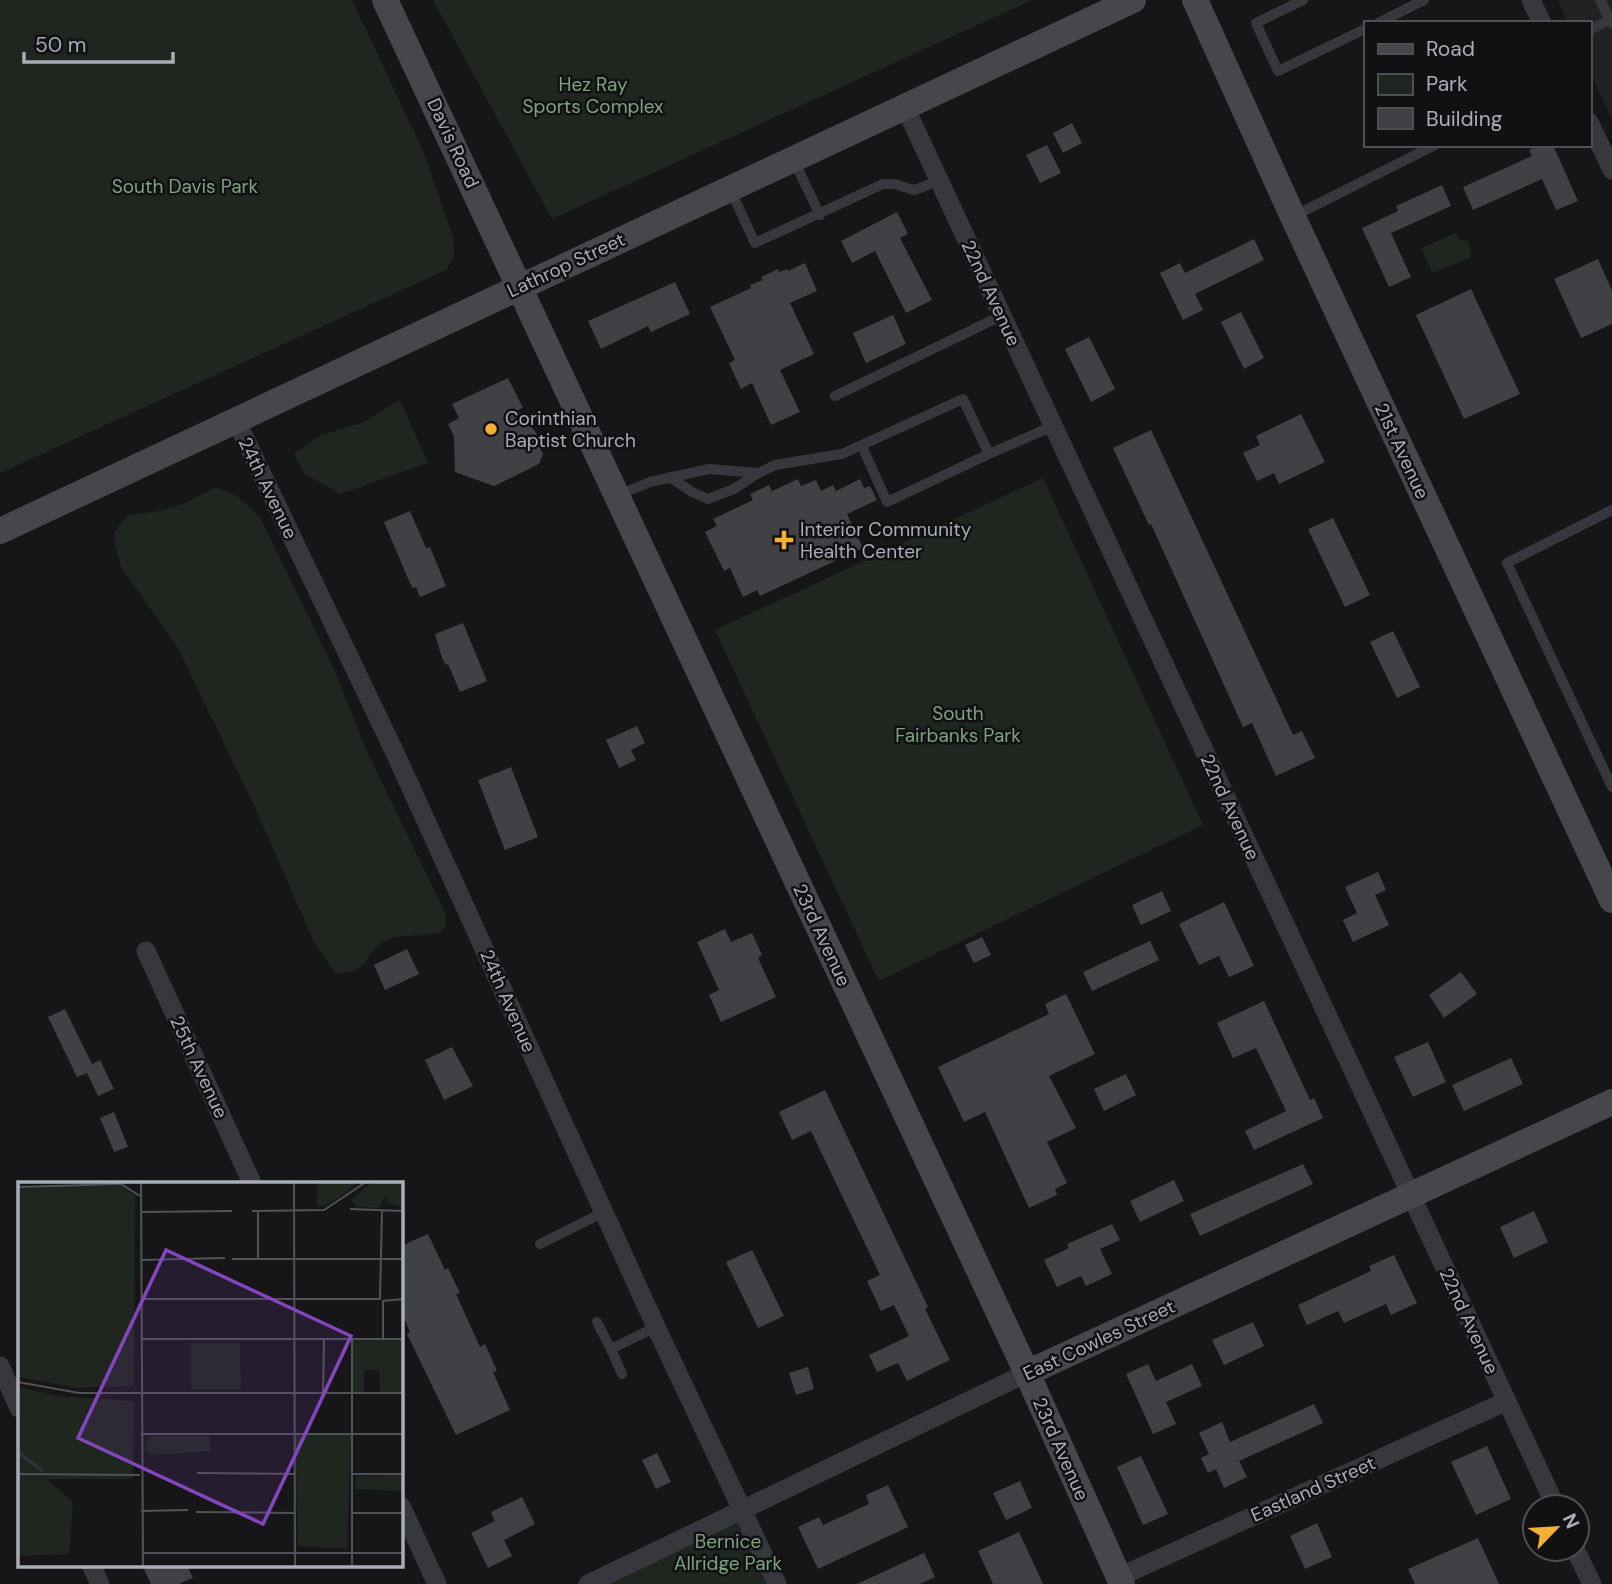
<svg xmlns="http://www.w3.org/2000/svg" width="1612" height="1584" viewBox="0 0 1612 1584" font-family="'DM Sans',sans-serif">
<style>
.built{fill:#222225}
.green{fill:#1e261f}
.building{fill:#404145}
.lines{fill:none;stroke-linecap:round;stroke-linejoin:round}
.lane{stroke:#37383d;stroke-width:10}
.street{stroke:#37383d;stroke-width:19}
.secondary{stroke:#45474d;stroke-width:26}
.poi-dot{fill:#f2b134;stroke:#111113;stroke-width:2.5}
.labels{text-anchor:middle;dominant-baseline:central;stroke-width:5;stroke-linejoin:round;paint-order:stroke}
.park-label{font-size:19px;fill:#7fa381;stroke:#111113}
.street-label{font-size:19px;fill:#a8adb8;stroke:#111113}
.poi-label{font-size:19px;fill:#a8adb8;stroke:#111113;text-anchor:start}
.inset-river{fill:none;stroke:#2c353c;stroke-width:3.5}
.inset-road{fill:none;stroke:#505258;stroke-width:2}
.view{fill:#8446be;fill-opacity:0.15;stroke:#8446be;stroke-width:3.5}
.inset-edge{fill:none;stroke:#a8adb8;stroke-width:3.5}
</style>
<rect width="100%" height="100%" fill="#161618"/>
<!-- built -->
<path class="built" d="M1558,0H1612V119L1589,69V23H1568Z"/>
<!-- green -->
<path class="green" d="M0,0H352L424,153L453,237L454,258L446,270L0,473Z
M433,0H1032L552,219Z
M1456,233L1459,239L1468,241L1471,256L1465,260L1432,273L1421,248Z
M400,400L428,463L340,494L304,473L294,454L319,436L363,422Z
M1043,478L1203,825L879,981L715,630Z
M215,487L237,496L260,517L333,667L367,752L445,912L446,925L442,931C422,938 401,932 383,942C361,955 373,972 336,974L314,942L256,810L178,648L121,567L115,546V531L128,515L160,511L183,504Z
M742,1510L777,1584H588Z"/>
<!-- building -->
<path class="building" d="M1072,123L1082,143L1063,153L1053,133Z
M1047,145L1061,173L1040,183L1026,155Z
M1540,145H1553L1578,201L1556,210L1542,179L1473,210L1463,187L1532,156L1529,150Z
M1442,185L1451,206L1391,233L1411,277L1389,287L1362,228L1398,211L1396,206Z
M897,212L908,234L900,238L932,300L906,313L875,251L852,263L841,241Z
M1254,239L1264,260L1195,294L1203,310L1183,320L1160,273L1180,263L1185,273Z
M1598,259L1612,291V324L1581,338L1554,279Z
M805,263L817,291L790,303L814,354L780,370L800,412L771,425L752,383L741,389L729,363L735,360L710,307L751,288L750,285L763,280L761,277L778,269L779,272L787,269L788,271Z
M675,282L690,314L651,332L648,326L601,349L588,321Z
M1471,289L1520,394L1464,419L1416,315Z
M1241,312L1264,358L1244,369L1221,322Z
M893,315L906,344L866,363L853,333Z
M1089,337L1115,389L1091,402L1065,349Z
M508,378L523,408L518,410L537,434L535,437L543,454L539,464L494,486L455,472L454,436L448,424L459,418L452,404Z
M1301,414L1325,462L1279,484L1274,473L1257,481L1243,453L1260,445L1256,436Z
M1151,430L1293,735L1302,731L1315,758L1276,776L1252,723L1243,727L1151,524L1149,525L1113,448Z
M798,479L801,486L816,480L821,491L833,485L836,491L860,479L864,488L870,486L877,500L847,514L863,548L760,596L757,590L743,597L730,568L724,571L705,532L717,526L713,519L753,500L750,494L769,485L772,491Z
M410,511L426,548L430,547L446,586L420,597L416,587L413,588L409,581L384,522Z
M1333,518L1370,595L1345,607L1308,529Z
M463,623L487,681L460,692L448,664L446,665L442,658L435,634Z
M1393,631L1420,687L1397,698L1370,642Z
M637,726L645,743L631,750L636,760L619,768L606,740Z
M511,767L538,837L505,850L478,780Z
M1378,872L1386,890L1375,895L1389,925L1353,942L1343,920L1357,913L1345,887Z
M1162,891L1171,911L1141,925L1132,905Z
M1224,902L1254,966L1229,977L1219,956L1199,965L1179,924Z
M725,929L731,942L752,933L762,955L758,958L776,997L721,1022L709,995L719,990L697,942Z
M982,937L991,955L974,963L965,945Z
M1150,941L1159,960L1092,991L1083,972Z
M407,949L419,974L385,990L374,965Z
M1461,972L1477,994L1444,1018L1429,995Z
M1066,994L1095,1054L1049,1076L1076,1128L1047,1142L1067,1183L1055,1189L1057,1195L1029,1208L985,1112L964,1122L938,1067L1049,1014L1045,1004Z
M1264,1001L1310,1100L1314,1098L1323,1118L1254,1150L1245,1131L1286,1111L1256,1048L1233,1058L1217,1023Z
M65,1009L92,1064L100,1060L114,1089L98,1096L87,1073L77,1077L48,1017Z
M1428,1042L1446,1082L1413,1097L1394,1057Z
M452,1047L473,1086L444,1100L425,1060Z
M1511,1058L1523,1084L1464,1111L1452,1085Z
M1126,1074L1136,1095L1104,1111L1094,1089Z
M825,1090L928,1307L925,1309L950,1360L907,1381L898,1363L877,1372L869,1355L909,1336L894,1305L881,1311L867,1281L880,1275L811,1131L792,1140L779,1112Z
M114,1112L128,1147L114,1152L100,1118Z
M1303,1164L1313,1184L1200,1236L1190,1214Z
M1174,1180L1184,1201L1140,1222L1130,1201Z
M1534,1211L1548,1242L1514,1258L1500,1227Z
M1112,1224L1120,1240L1100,1249L1112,1274L1086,1286L1081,1276L1057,1287L1044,1260L1069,1248L1067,1244Z
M428,1234L445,1270L448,1268L460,1293L456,1294L480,1347L485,1344L497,1371L493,1372L510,1410L456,1435L407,1334L410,1332L401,1311V1246Z
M752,1250L784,1316L758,1328L726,1262Z
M1394,1255L1417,1303L1391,1315L1386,1304L1344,1323L1338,1311L1307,1325L1298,1305L1371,1271L1369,1266Z
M1253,1322L1264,1346L1224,1365L1212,1340Z
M1148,1364L1156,1381L1192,1364L1202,1386L1166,1402L1176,1424L1153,1434L1126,1374Z
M808,1367L814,1389L796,1395L789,1373Z
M1314,1404L1323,1423L1239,1461L1247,1477L1224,1488L1216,1469L1208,1473L1201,1458L1209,1454L1199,1433L1222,1422L1230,1442Z
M1487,1446L1511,1499L1476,1515L1451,1462Z
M657,1453L671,1482L656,1489L642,1460Z
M1141,1456L1168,1514L1143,1525L1117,1467Z
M1020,1481L1032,1508L1006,1520L993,1493Z
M888,1485L908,1527L818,1569L798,1527L819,1517L823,1525L869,1504L866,1495Z
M522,1497L535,1524L504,1540L512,1556L488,1568L471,1533L495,1521L491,1512Z
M1317,1523L1332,1557L1305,1569L1290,1536Z
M1019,1532L1043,1584H993L978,1551Z
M1478,1538L1499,1584H1415L1408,1569Z
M924,1553L935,1577L920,1584H857Z
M142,1565H187L193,1578L179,1584H151Z"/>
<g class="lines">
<!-- lane -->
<path class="lane" d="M1303,0L1256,23L1278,71L1365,29
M1600,0L1612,24
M1378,23L1424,0
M1589,30L1612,19
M794,161L820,215
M730,189L755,243L883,184H894L914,190L939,181
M1294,216L1435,145
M835,396L1001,316
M862,446L887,502L989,454
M670,477L692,492L708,499L734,489L758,473
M619,495L650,482L709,469L759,473L775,465L842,454L963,399L989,454L1053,426
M1612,510L1507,563L1612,787
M540,1244L604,1212
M597,1322L611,1349
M622,1374L611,1349L656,1327"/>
<!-- street -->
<path class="street" d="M1531,0L1542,23
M905,107L1556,1507
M1589,122L1612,170
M236,420L396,755L656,1327L777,1584
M146,951L252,1183
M0,1366L19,1408
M401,1506L437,1584
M1575,1549L1592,1584
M91,1565L100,1584
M1119,1577L1507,1401
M588,1584L1027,1373"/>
<!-- secondary -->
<path class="secondary" d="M385,0L1027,1373L1122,1584
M1195,0L1293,217L1612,900
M0,531L1133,0
M1027,1373L1612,1102"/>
</g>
<!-- markers -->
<g class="poi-dot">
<circle cx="491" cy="429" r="7"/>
<path d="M780.5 529.5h7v7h7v7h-7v7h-7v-7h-7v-7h7z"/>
</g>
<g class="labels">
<!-- park labels -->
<g class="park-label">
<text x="593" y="84">Hez Ray<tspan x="593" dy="22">Sports Complex</tspan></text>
<text x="185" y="186">South Davis Park</text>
<text x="958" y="713">South<tspan x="958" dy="22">Fairbanks Park</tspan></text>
<text x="728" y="1541">Bernice<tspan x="728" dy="22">Allridge Park</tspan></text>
</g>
<!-- street labels -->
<g class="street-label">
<text transform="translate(453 143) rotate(65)">Davis Road</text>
<text transform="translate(566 265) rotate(-25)">Lathrop Street</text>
<text transform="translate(991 293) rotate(65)">22nd Avenue</text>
<text transform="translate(1402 451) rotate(65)">21st Avenue</text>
<text transform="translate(268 488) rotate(64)">24th Avenue</text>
<text transform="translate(1230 807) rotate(65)">22nd Avenue</text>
<text transform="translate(822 935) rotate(65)">23rd Avenue</text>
<text transform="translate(508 1001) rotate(66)">24th Avenue</text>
<text transform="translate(199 1067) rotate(65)">25th Avenue</text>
<text transform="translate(1469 1321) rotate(65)">22nd Avenue</text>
<text transform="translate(1099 1340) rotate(-25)">East Cowles Street</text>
<text transform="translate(1061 1449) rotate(66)">23rd Avenue</text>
<text transform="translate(1313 1489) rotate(-24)">Eastland Street</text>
</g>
<!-- poi labels -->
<g class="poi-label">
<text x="505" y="418">Corinthian<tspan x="505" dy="22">Baptist Church</tspan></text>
<text x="800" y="529">Interior Community<tspan x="800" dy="22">Health Center</tspan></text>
</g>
</g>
<!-- overview -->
<g transform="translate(18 1182)">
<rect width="385" height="385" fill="#161618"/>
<path d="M299,0H341L313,21L299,25ZM354,0H385V25L369,21V11L361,26L339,25L333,18ZM0,4H103L117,13L116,204L59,206L0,195ZM334,157H385V211H362L361,188H346V211H334ZM173,161H222L223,207H173ZM0,205L40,214L116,219L115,297H29L55,320L51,372L0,374ZM277,252H333L329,367L280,364ZM135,254H191L193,269L133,273L127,269L129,258ZM382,293L385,309L337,307L338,294Z" fill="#1e261f"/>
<path class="inset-river" d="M0,270L25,289"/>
<path class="inset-road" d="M123,0L125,385M276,0L277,385M0,5L103,2L122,14M332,27L385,29M234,29L306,28L348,0M123,30L214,29M214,77H385M240,77V29M123,78L207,76M124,117H362L364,29M123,157H385M334,157V385M365,157V119L385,117M0,200L61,211H385M305,212L306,157M123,252H385M179,291L277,292M0,292L122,293M334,292H385M123,329L170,328M178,330L278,331M334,331H385M124,371H385"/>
<path class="view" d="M148,68L333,154L245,342L60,256Z"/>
<rect width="385" height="385" class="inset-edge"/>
</g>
<!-- legend -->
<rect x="1364" y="21" width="228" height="126" fill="#111113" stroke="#4d4f55" stroke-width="2"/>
<rect x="1378" y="44" width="35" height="10" fill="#45474d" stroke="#4d4f55" stroke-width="2"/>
<text x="1426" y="56" font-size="21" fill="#a8adb8">Road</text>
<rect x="1378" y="74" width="35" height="21" fill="#1e261f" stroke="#4d4f55" stroke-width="2"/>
<text x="1426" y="91" font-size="21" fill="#a8adb8">Park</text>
<rect x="1378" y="108" width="35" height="21" fill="#404145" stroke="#4d4f55" stroke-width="2"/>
<text x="1426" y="126" font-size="21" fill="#a8adb8">Building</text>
<!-- north arrow -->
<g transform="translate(1556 1528) rotate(65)"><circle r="33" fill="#111113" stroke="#4d4f55" stroke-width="2"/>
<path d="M0-5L12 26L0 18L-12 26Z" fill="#f2b134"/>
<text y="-10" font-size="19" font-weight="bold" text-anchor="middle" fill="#a8adb8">N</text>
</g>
<!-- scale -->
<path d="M24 52v10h149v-10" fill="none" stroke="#a8adb8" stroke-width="3.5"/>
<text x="35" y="52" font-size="21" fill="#a8adb8" stroke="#111113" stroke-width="5" paint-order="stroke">50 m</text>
</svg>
